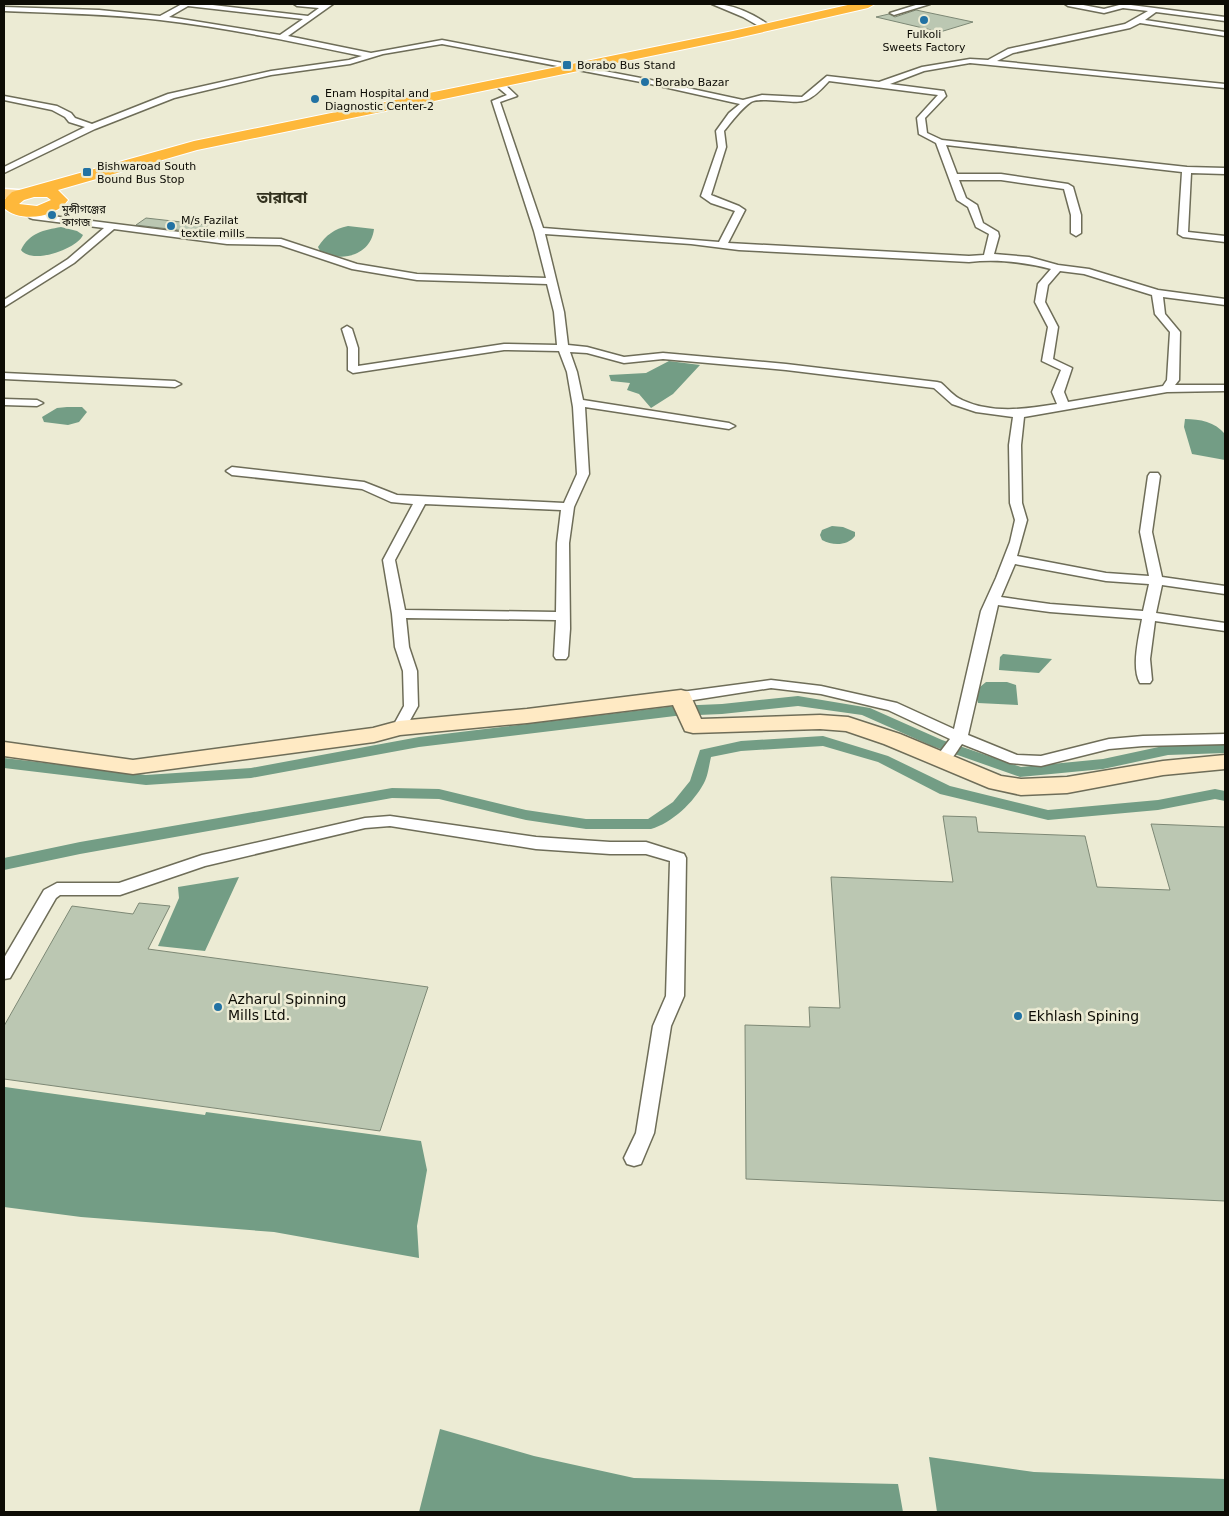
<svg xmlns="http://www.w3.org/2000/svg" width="1229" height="1516" viewBox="0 0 1229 1516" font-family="'DejaVu Sans','Noto Sans Bengali',sans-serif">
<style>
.water{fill:#739d85}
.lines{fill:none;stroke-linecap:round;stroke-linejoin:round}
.canal{fill:#739d85;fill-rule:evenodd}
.building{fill:#bbc7b2;stroke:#7d8875}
.street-casing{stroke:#6e6d58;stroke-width:3}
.secondary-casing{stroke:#6e6d58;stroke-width:3}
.primary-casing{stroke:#fff;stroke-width:3}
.highway-casing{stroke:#fff;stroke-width:2}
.street{fill:#fff;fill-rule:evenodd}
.secondary{fill:#ffeac4;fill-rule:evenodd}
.primary{fill:#fed489;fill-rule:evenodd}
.highway{fill:#feb83b;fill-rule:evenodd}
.poi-dot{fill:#2272a3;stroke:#ecebd4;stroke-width:2}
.labels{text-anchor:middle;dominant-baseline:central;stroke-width:5;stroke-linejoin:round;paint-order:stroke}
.far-poi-label{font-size:11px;fill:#0d0c05;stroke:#ecebd4;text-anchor:start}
.poi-label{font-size:14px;fill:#0d0c05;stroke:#ecebd4;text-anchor:start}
.far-district-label{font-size:16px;font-weight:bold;fill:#32311e;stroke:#ecebd4}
</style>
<rect width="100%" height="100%" fill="#ecebd4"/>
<!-- water -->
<path class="water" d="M348,226L374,229C371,256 340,263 320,251L318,247C326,235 334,229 348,226Z
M61,227L77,231L83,235C77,249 32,265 21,250C29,233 44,230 61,227Z
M669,361L700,365L673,394L651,408L639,394L627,390L630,383L611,381L609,375L646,373Z
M67,407H82L87,412L79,422L68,425L44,422L42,417L57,408Z
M1185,419C1200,419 1215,422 1225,434V460L1192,454L1184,427Z
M832,526L843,527L855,532V536C847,546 833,546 822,540L820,535L822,530Z
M1003,654L1052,659L1039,673L999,670L1000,657Z
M986,682H1007L1016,685L1018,705L978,703L975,691Z
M239,877L205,951L158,946L179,898L178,887Z
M4,1085L5,1087L205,1115L206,1112L421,1141L427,1170L417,1226L419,1258L274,1232L81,1217L4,1207Z
M440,1429L534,1456L634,1478L898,1484L903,1512H419Z
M929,1457L1034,1472L1225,1479V1512H937Z"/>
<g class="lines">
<!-- canal -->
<path class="canal" d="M798,696L870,708L942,740L1021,767L1103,759L1168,745L1225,743V753L1168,755L1103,769L1020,777L932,746L862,715L798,706L722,714L675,716L419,747L251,778L146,785L4,768V758L146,775L251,768L419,737L675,706L722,704Z
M823,736L888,756L950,786L1048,810L1158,800L1215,789L1225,791V801L1215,799L1158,810L1048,820L940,794L878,762L823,746L741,751L711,757C709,765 708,776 704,783C694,802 672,823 651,829H586L526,820L439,799L392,798L80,854L4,870V858L80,842L392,788L439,789L526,810L586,819H648L673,802L690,781L700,750L741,741Z"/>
</g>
<!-- building -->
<path class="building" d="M916,10L973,22L940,32L876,17L889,14L895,17Z
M146,218L208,225L202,233L136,225Z
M943,816L976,817L978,832L1085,836L1097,887L1170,890L1151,824L1225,827V1201L746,1179L745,1025L810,1027L809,1007L840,1008L831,877L953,882Z
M139,903L170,906L148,949L428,987L380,1131L4,1079V1026L72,906L133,914Z"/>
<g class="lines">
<!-- street casing -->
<g class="street-casing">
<path id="street" d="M182,4H204L308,16L319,8L297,6L294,4H333L288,36L371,53L442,40L646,79L743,100L762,95L802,97L827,76L879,82L922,67L970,59L988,60L1008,49L1125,24L1148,11L1123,8L1104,13L1068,6L1065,4H1078L1104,9L1123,4L1225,17V21L1156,12L1145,20L1225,32V36L1140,23L1130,28L1013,53L997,61L1225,84V88L970,63L924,71L890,84L944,91L946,96L925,118L927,133L942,140L1187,167L1225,168V174L1191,173L1188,232L1225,236V242L1183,237L1178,234L1182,172L946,145L957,174H1001L1068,184L1073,187L1081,215V233L1076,236L1071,233V215L1064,189L1001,180H959L966,198L977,205L983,223L998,232L999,236L994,254L1029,257L1058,265L1089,269L1158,290L1225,299V305L1163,297L1165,314L1180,332L1179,380L1175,385H1225V391L1167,392L1024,417L1021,445L1022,503L1027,520L1017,556L1106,573L1149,576L1140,532L1148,476L1150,473H1158L1160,476L1152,532L1162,577L1225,586V594L1162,585L1156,613L1225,623V631L1155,621L1150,659L1152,680L1150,683H1140C1131,668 1139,636 1142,619L1050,612L998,605L968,735L1017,755L1041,756L1109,739L1143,736L1225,734V744L1143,746L1109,749L1041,766L1010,763L962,744C955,753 950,767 937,763L934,760L950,739L888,710L821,694L771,688L681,702L676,700L674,697L676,694L681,692L771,680L821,686L897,703L954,729L981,611L996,578L1010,542L1015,520L1010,503L1009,445L1013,417L976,412L952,404L934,388L786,370L663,359L624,363L587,353L570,352L577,372L583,400L729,423L735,426L729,429L585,407L589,474L574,507L569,543L570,629L568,656L566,659H556L554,656L556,620L406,618L409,647L417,671L418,706L404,731H394L392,728L404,706L403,671L395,647L392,614L383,560L413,504L391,502L362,489L232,475L226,471L232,467L364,482L397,495L564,503L577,474L573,407L567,372L559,351L504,350L353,373L348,370V348L342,329L347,326L352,329L358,348V366L504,344L557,345L554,312L547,284L417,280L352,269L280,245L227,244L114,229L74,263L4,307V300L68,259L104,228L33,219L30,218L24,211L29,208L36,214L44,215L227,238L281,239L357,264L417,274L546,278L534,231L492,101L507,95L495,85V81H501L517,96L500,102L543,228L719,242L735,211L711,203L701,196L718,147L716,131L729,113L740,104L646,83L442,44L383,54L350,64L271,75L174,98L95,129L4,173V167L85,127L69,122L65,117L52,110L4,100V96L57,106L71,113L75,118L92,124L168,94L271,71L349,60L362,56C295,42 228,28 160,20C108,14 56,13 4,11V7L99,10L160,16ZM188,6L303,19L280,35L169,17ZM829,81L938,95L917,118L919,134L936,143L957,200L968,207L976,227L989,234L984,255L969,256L728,243L745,210L739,206L711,195L726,147L724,131C732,121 741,109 751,102C754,100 762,100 766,100C801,101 804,109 829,81ZM545,234L691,244L739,250L969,262C997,259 1024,262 1051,269L1038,284L1035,302L1048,327L1042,361L1061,370L1052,392L1057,404C1026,409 992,414 962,400C954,397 947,388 941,383L937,382L786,364L663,353L624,357L587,347L568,345L564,312ZM1060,271L1084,274L1152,295L1155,314L1170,332L1167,380L1163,386L1068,402L1064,392L1072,368L1053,359L1058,327L1045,302L1048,285ZM425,504L561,510L557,543L556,612L405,610L395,560ZM1015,564L1106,581L1149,584L1143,611L1050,604L1001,597Z
M712,4C731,3 757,15 771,27L764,29L743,17Z
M919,4H930L894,15L890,13Z
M4,373L175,381L181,384L175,387L4,379Z
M4,399L37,400L43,403L37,406L4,405Z
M390,816L536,837L610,842H646L684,854L686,858L684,996L671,1026L654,1133L641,1164L634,1166L627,1164L624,1158L636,1133L653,1026L666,996L670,861L646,854H610L536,849L390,826L365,828L205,866L120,895H60L56,898L10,978L4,979V958L44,890L57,883H119L202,855L365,818Z"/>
</g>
<!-- secondary casing -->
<g class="secondary-casing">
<path id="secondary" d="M681,690L689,692L701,719L820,715L848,717L900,734L1001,776L1021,779L1067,777L1163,761L1225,755V769L1163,775L1067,793L1021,795L989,788L884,744L846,731L820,729L693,733L685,731L673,705L527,723L400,735L374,742L133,774L4,756V742L133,760L373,728L399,721L527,709Z"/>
</g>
<!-- primary casing -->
<g class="primary-casing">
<path id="primary" d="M4,189L31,191L34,194L31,197L4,198Z"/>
</g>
<!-- highway casing -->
<g class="highway-casing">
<path id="highway" d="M852,4H875L868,8L733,39L197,150L58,190L68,200C56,218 20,223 4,208V200L12,192L194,141L733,31ZM34,197H47L51,200L37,206L19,204L24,200Z"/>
</g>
<!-- street -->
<use href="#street" class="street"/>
<!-- secondary -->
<use href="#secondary" class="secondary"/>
<!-- primary -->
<use href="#primary" class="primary"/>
<!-- highway -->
<use href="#highway" class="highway"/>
</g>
<!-- markers -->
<g class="poi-dot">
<circle cx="924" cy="20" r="5"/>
<rect x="562" y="60" width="10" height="10" rx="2.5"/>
<circle cx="645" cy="82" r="5"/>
<circle cx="315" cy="99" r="5"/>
<rect x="82" y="167" width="10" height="10" rx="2.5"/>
<circle cx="52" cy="215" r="5"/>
<circle cx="171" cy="226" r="5"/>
<circle cx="218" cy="1007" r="5"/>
<circle cx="1018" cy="1016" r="5"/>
</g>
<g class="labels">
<!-- far-poi labels -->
<g class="far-poi-label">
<text x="924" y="34" text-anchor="middle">Fulkoli<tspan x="924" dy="13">Sweets Factory</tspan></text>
<text x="577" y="65">Borabo Bus Stand</text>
<text x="655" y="82">Borabo Bazar</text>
<text x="325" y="93">Enam Hospital and<tspan x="325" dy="13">Diagnostic Center-2</tspan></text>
<text x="97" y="166">Bishwaroad South<tspan x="97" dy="13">Bound Bus Stop</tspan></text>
<text x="62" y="209">মুন্সীগঞ্জের<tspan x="62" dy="13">কাগজ</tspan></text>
<text x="181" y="220">M/s Fazilat<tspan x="181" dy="13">textile mills</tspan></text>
</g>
<!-- poi labels -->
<g class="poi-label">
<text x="228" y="999">Azharul Spinning<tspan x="228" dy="16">Mills Ltd.</tspan></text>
<text x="1028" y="1016">Ekhlash Spining</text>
</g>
<!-- far-district labels -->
<g class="far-district-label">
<text x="282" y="197">তারাবো</text>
</g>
</g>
<!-- border -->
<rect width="1229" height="1516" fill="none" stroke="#0d0c05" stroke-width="10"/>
</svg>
